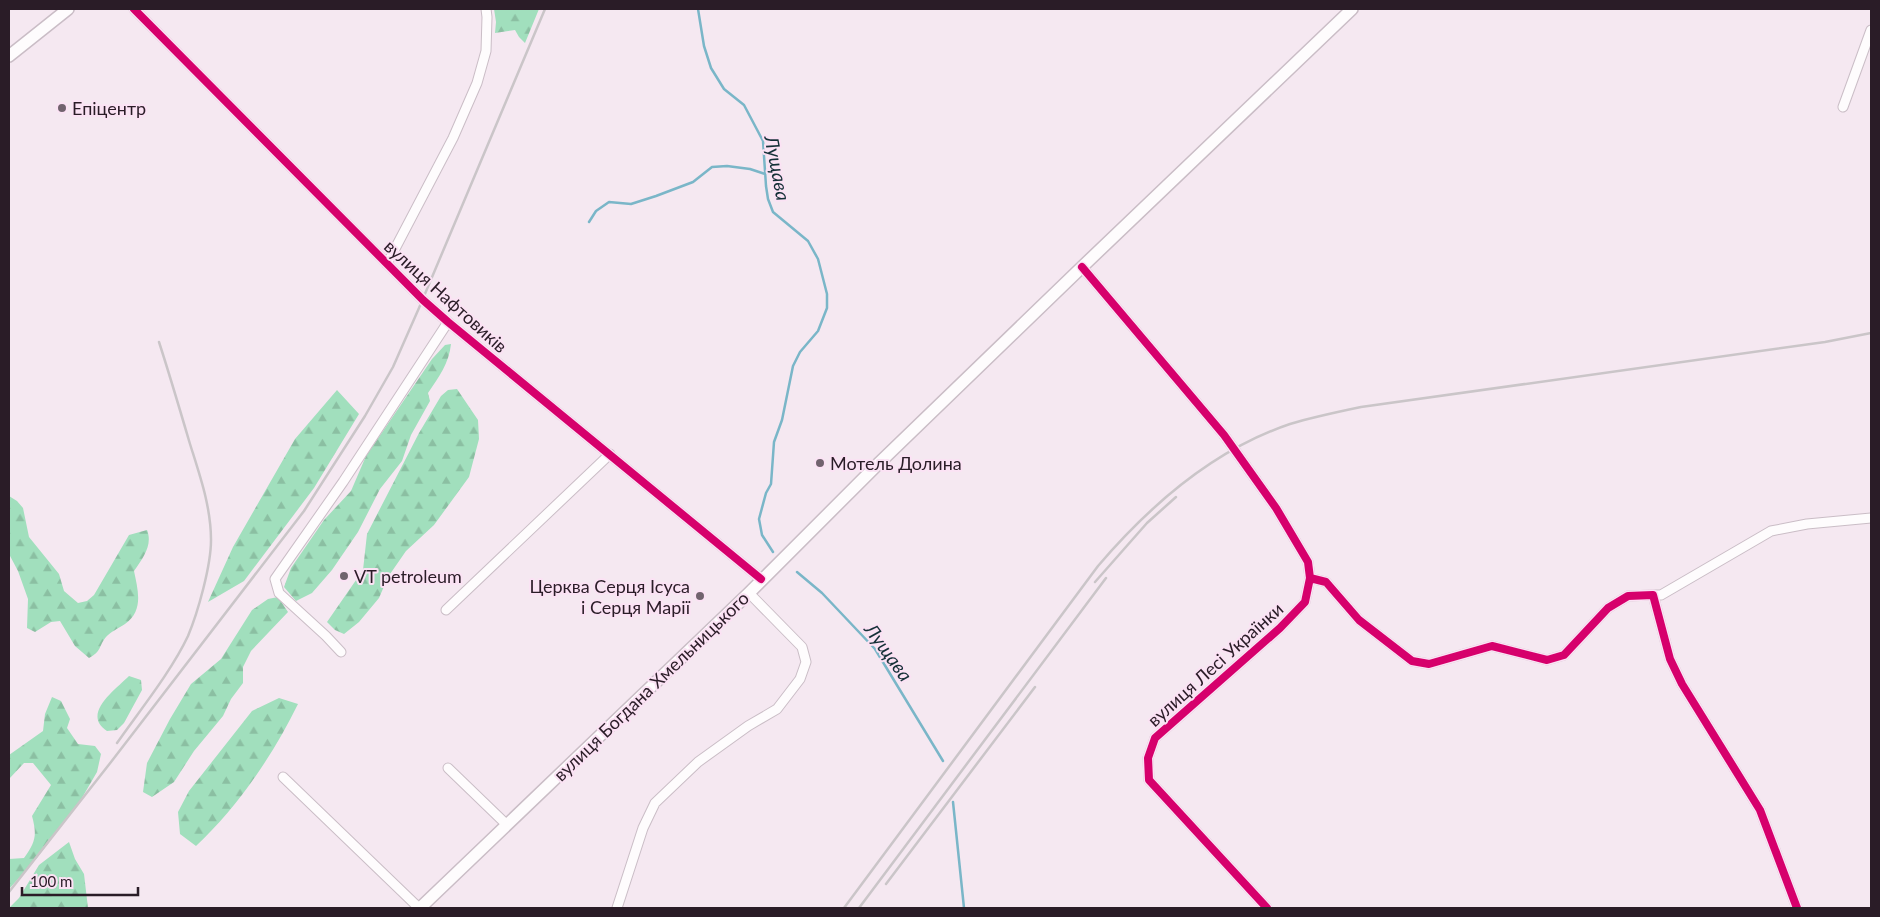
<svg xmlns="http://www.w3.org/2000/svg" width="1880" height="917" viewBox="0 0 1880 917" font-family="Lato,sans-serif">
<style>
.forest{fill:url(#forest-firs)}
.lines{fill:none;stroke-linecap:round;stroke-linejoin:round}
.stream{stroke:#7ab6c8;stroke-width:2.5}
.minor-casing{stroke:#cabdc6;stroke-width:11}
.major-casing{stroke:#cabdc6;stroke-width:14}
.minor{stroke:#fefcfd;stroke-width:9}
.major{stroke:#fefcfd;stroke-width:11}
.rail{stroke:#cac5c8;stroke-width:2.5}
.minor-bridge-casing{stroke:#cabdc6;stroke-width:11;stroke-linecap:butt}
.minor-bridge{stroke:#fefcfd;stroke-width:9}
.cycleway-casing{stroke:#fbe2f4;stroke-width:11}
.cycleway{stroke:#d6006c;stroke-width:8}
.poi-dot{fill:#71636e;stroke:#fbe2f4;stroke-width:2}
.labels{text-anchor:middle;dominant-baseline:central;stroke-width:4;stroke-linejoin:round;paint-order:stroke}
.poi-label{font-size:18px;fill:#2a1c27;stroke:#fbe2f4;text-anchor:start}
.street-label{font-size:18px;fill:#2a1c27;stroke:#fbe2f4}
.water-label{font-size:19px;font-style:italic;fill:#143037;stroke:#fbe2f4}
</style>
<defs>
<pattern id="forest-firs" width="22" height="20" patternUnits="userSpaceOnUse" patternTransform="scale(1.25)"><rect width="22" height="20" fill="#a1dfbd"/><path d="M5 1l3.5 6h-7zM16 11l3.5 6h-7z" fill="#8bbfa2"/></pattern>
</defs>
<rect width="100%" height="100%" fill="#f5e8f1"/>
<!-- forest -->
<path class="forest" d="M494,9H539L525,43L519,37L515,30L495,33L496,22Z
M451,344C449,363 439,377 428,393L430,401L411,435L402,461L380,489L358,532L332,570L312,593L296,601L284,587L291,568L324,520L351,491L366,456L432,359L445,345Z
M457,389L478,420L479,439L469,477L434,525L406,551L388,577L379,598L359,622L344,634L335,630L327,622L363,570L367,534L419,433L441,396L448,390Z
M337,390L359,414L314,488L244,581L208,602L233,547L295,439Z
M9,496L17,501L23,508L29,537L59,574L64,591L78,603L87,601L94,595L129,535L147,530C153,545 143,558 134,571C138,590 144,611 125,624C119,628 110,632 106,637C98,647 102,651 89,658L75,646L60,621L51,622L35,632L27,628L28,599L18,571L9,554Z
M278,597L288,612L251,651L243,667V683L231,699L223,716L194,751L174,782L152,797L143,792L147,763L170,719L191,684L221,659L252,610L268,599Z
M129,676L141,680L142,690L124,723L117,730L107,731C81,714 115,690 129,676Z
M52,697L61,701L70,719L67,728L78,744L95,746L101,754L97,772L79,803L36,859L9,889V859L24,858C36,841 37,835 32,816L51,785L33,763H24L9,779V755L43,731L45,714Z
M279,698L298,704C273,755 237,808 196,846L180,834L178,812L189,791L252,711Z
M69,842L75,859L84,874L88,908H9L19,898L39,865Z"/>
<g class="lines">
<!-- stream -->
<path class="stream" d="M698,9L704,46L711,68L724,89L744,105L763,141L766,186L768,199L773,212L808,241L818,259L827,294V308L818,331L800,352L793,366L782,420L774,442L771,484L766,493L759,519L762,535L773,552
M589,222L596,211L609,202L631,204L656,196L693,182L712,167L727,166L750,169L765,174
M797,572L822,593L875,649L943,761
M953,802L964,908"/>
<!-- minor casing -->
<g class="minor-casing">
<path id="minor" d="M134,9L423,300L448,322L761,579
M1843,107L1871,30
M387,264L453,138L477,83L486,51L487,17L486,9
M1082,267L1224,435
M1256,480L1276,508L1308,562L1310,578L1305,602L1280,628L1155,738L1148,758L1149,780L1267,908
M1310,578L1326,582L1359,620L1412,661L1429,664L1492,646L1547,660L1564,655L1608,608L1628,596L1653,595L1670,659L1682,684L1760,810L1797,908
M1653,595H1661L1771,531L1807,524L1871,518
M446,610L610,454
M341,652L326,636L279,593L275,579L343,482L448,322
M448,768L506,824
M283,777L419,908
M617,908L643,828L655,803L698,762L748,726L777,709L800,679L806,662L802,647L749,593"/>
</g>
<!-- major casing -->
<g class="major-casing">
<path id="major" d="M9,56L68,9
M420,908L749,593L876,466L1082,267L1352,9"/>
</g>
<!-- minor -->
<use href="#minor" class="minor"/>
<!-- major -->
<use href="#major" class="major"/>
<!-- rail -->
<path class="rail" d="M1095,582L1147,523L1176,497
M117,743C140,710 171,672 188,636C198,612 211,566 211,540C211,507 200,476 190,444C180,410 170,376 159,342
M886,884L1035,687
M9,892L111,762L304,511L365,416L393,367L419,308L545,9
M844,908L1098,566C1150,505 1213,450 1290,424C1313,417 1337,412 1361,407L1825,342L1871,333
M859,908L1106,578"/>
<!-- minor-bridge casing -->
<g class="minor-bridge-casing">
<path id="minor-bridge" d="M1224,435L1256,480"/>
</g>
<!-- minor-bridge -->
<use href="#minor-bridge" class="minor-bridge"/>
<!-- cycleway casing -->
<g class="cycleway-casing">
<path id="cycleway" d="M134,9L423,300L448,322L761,579
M1082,267L1224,435L1276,508L1308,562L1310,578L1305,602L1280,628L1155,738L1148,758L1149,780L1267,908
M1310,578L1326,582L1359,620L1412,661L1429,664L1492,646L1547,660L1564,655L1608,608L1628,596L1653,595L1670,659L1682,684L1760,810L1797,908"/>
</g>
<!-- cycleway -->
<use href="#cycleway" class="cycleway"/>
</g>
<!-- markers -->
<g class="poi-dot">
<circle cx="62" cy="108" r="5"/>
<circle cx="820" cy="463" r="5"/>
<circle cx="344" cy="576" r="5"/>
<circle cx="700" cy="596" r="5"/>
</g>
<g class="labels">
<!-- poi labels -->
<g class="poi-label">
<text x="72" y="108">Епіцентр</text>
<text x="830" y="463">Мотель Долина</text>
<text x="354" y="576">VT petroleum</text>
<text x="690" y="586" text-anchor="end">Церква Серця Ісуса<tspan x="690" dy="21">і Серця Марії</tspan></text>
</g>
<!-- street labels -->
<g class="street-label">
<text transform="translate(446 296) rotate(42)">вулиця Нафтовиків</text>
<text transform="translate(1215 664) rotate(-42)">вулиця Лесі Українки</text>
<text transform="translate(651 686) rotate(-44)">вулиця Богдана Хмельницького</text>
</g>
<!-- water labels -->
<g class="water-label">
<text transform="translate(778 168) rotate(79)">Лущава</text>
<text transform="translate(889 652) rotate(54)">Лущава</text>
</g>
</g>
<!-- border -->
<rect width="1880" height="917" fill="none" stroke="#2a1c27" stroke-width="20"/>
<!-- scale -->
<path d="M22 887v8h116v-8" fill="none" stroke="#2a1c27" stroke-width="2.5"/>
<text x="30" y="887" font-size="15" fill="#2a1c27" stroke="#fbe2f4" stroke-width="4" paint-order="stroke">100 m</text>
</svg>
